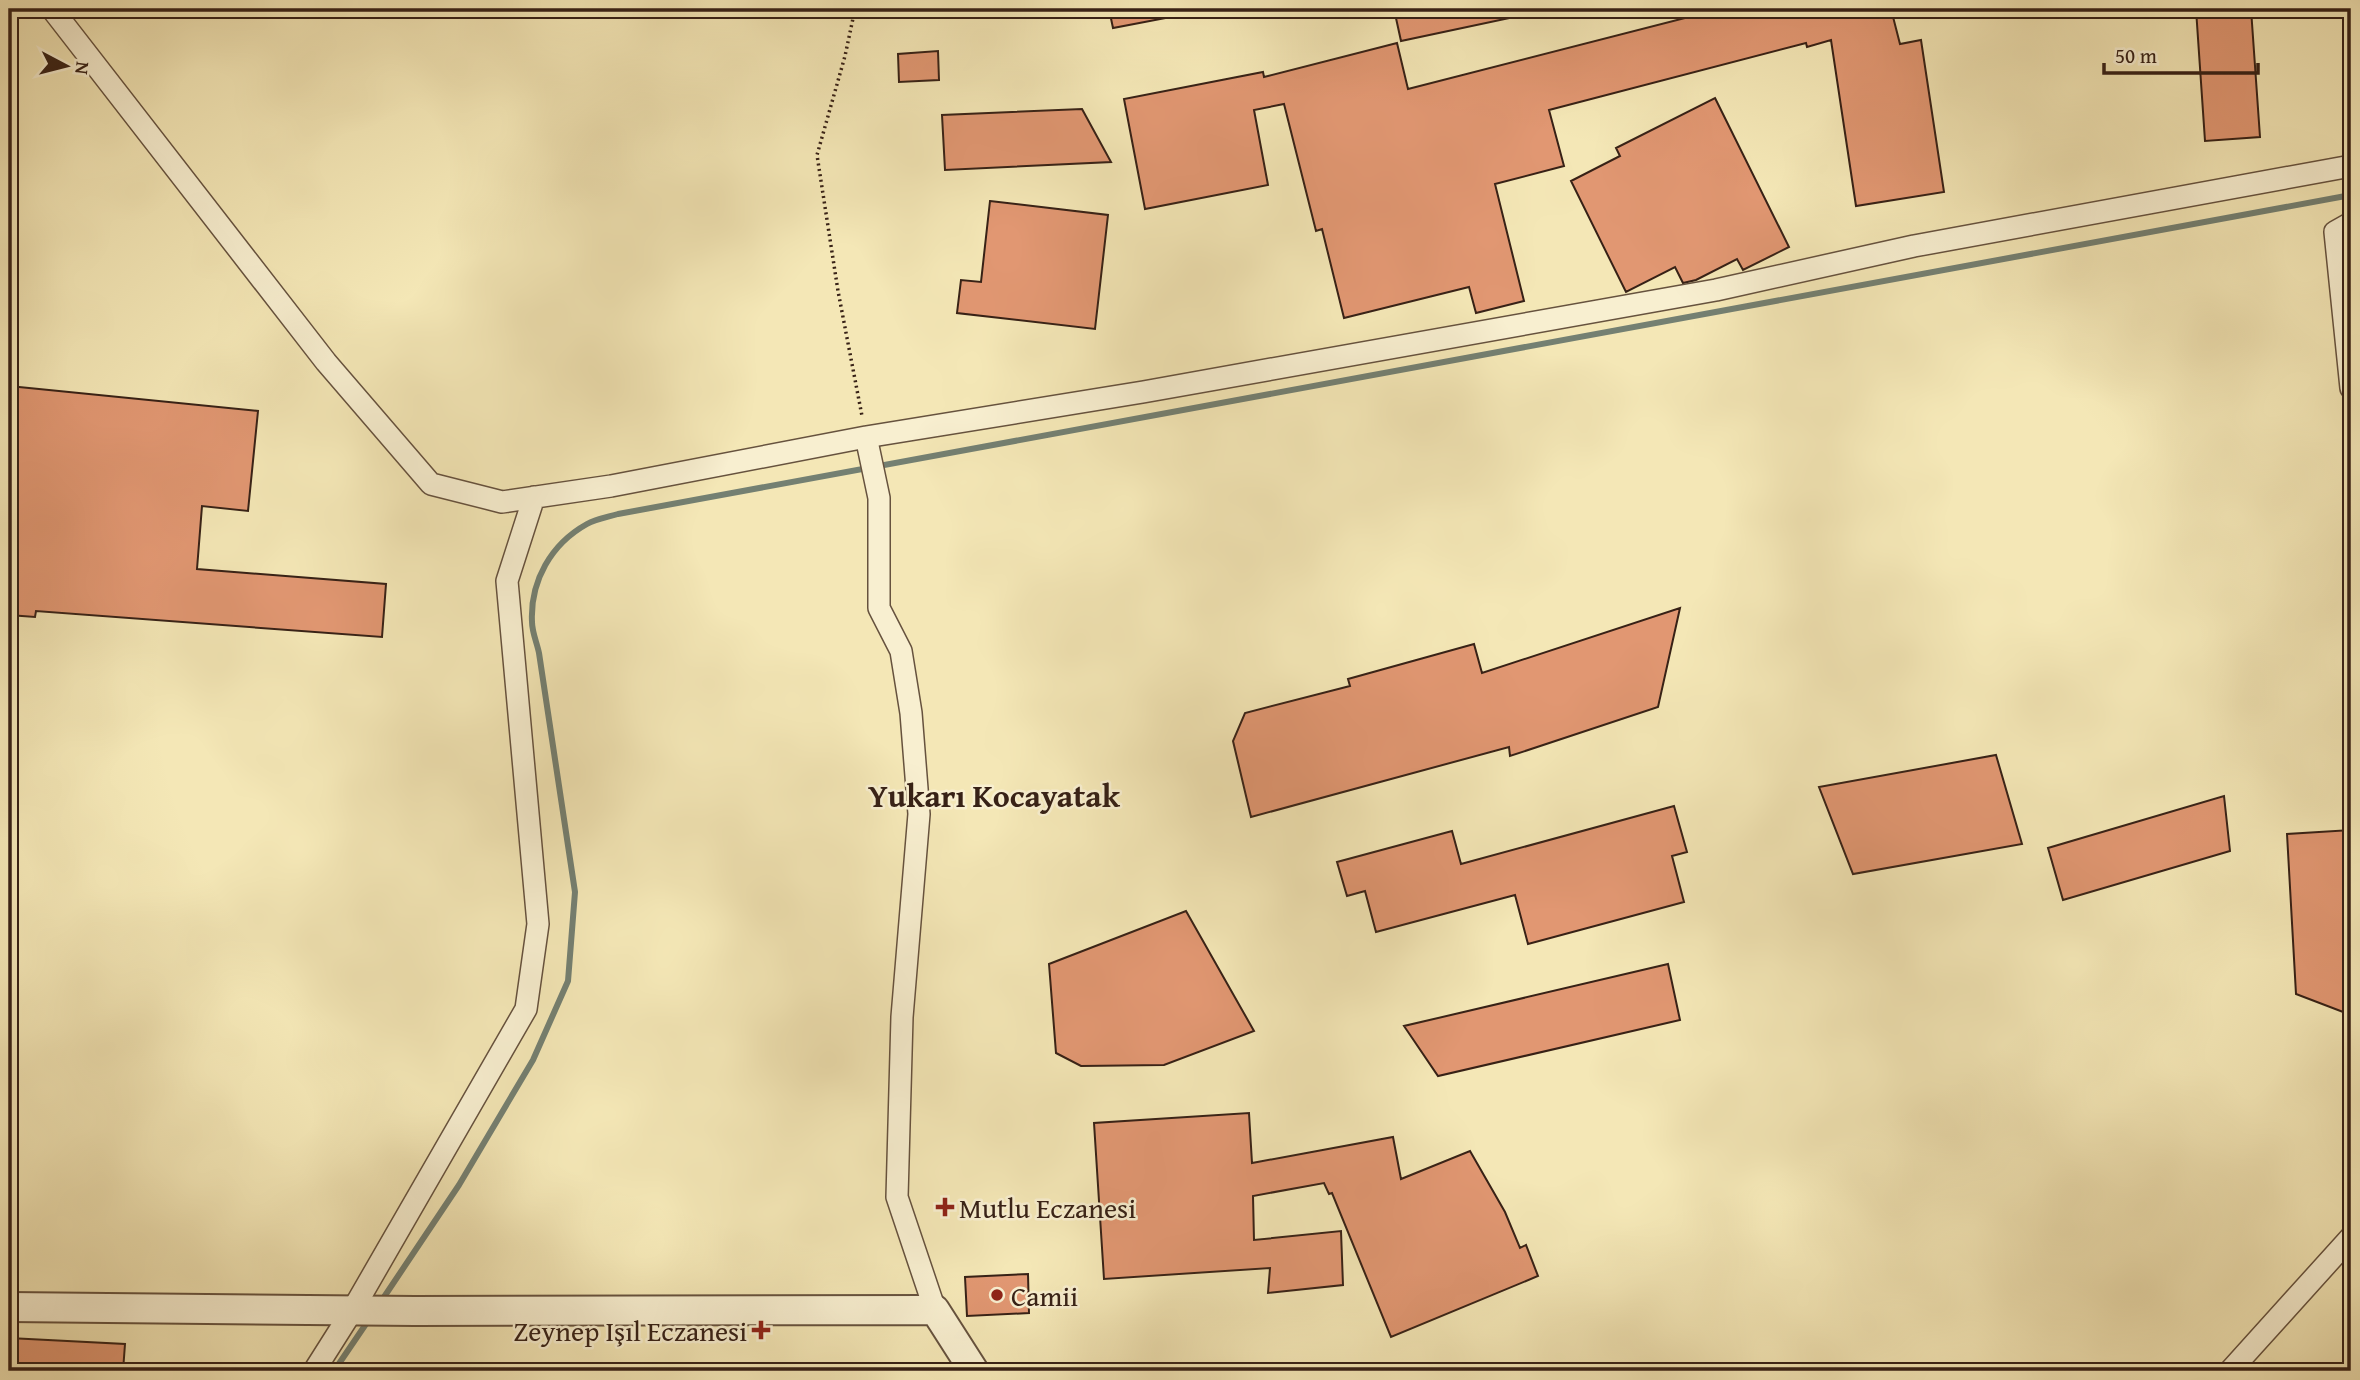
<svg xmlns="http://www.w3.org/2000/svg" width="2360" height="1380" viewBox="0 0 2360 1380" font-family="'Gentium Book Plus',serif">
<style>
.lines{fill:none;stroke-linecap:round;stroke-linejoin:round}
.stream{stroke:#748072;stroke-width:6}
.building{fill:#e19772;stroke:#372116;stroke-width:2}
.minor-casing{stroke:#66523e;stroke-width:24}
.tertiary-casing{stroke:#66523e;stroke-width:32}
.path{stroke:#372116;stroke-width:3.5;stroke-dasharray:2 3.5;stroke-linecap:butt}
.minor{stroke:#f8efd0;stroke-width:21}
.tertiary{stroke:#f8efd0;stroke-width:28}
.poi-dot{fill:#8f2418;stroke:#f8efd0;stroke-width:2.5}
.labels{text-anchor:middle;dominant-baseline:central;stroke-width:5;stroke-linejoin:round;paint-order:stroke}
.poi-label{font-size:28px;fill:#372116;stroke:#f8efd0;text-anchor:start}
.quarter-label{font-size:32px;font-weight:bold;fill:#372116;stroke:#f8efd0}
</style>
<rect width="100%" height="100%" fill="#f4e7b6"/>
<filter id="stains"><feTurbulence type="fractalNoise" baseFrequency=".00286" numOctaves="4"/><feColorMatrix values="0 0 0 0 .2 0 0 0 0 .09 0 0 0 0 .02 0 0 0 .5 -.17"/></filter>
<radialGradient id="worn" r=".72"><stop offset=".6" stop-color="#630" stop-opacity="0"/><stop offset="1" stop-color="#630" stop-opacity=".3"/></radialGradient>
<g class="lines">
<!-- stream -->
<path class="stream" d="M380,1303L459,1185L533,1060L568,981L575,892L539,653C537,643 532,632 532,622C530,581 551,544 587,524C596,519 608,517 618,514L2351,195
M334,1371L370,1318"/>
</g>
<!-- building -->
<path class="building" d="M1109,9H1170L1171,17L1113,28Z
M1394,9H1518L1519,16L1401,41Z
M1720,9H1891L1900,44L1921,40L1944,192L1856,206L1831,40L1807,47L1806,43L1549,110L1564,166L1495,184L1524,301L1476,313L1469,287L1344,318L1322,229L1316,231L1284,104L1254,110L1268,185L1145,209L1124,99L1263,72L1264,77L1397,43L1408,89Z
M2196,9H2251L2260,137L2205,141Z
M938,51L939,80L899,82L898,54Z
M1715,98L1789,247L1743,270L1737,259L1696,280L1683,283L1675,267L1626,292L1571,181L1620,156L1616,148Z
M1082,109L1111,162L945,170L942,115Z
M990,201L1108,215L1095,329L957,313L961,280L981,282Z
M9,386L258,411L248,511L202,506L197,569L386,584L382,637L36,611L35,617L9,615Z
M1680,608L1658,707L1510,756L1509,747L1251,817L1233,741L1245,713L1350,686L1348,679L1474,644L1482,673Z
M1996,755L2022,844L1853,874L1819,787Z
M2224,796L2230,851L2063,900L2048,848Z
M1674,806L1687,852L1672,856L1684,902L1528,944L1515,895L1376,932L1365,891L1347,896L1337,862L1452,831L1461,864Z
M2351,830V1015L2296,994L2287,834Z
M1186,911L1254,1031L1164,1065L1081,1066L1056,1053L1049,964Z
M1668,964L1680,1020L1438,1076L1404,1026Z
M1249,1113L1252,1163L1393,1137L1401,1179L1470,1151L1505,1212L1520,1248L1526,1245L1538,1276L1391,1337L1332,1193L1329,1194L1324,1183L1253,1196L1254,1240L1341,1231L1343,1285L1268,1293L1270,1268L1104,1279L1094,1123Z
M1028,1274L1029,1313L967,1316L965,1277Z
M9,1338L125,1344L123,1371H9Z"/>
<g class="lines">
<!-- minor casing -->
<g class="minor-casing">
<path id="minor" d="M52,9L326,362L431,484L502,502L611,486L866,437L1143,392L1716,290L1914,246L2351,166
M2351,223L2335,232L2351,388
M868,446L879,498V608L901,651L911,713L919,814L902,1017L897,1197L935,1310
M314,1371L352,1311L526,1009L538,924L507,581L534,497
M2230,1371L2351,1237"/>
</g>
<!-- tertiary casing -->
<g class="tertiary-casing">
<path id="tertiary" d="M9,1307L415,1311L935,1310L974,1371"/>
</g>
<!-- path -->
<path class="path" d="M855,9L845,56L817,155L838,291L862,416"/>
<!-- minor -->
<use href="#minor" class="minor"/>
<!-- tertiary -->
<use href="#tertiary" class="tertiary"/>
</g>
<!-- markers -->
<g class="poi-dot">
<path d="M941.5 1196.5h7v7h7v7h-7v7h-7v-7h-7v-7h7z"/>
<circle cx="997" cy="1295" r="7"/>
<path d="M757.5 1319.5h7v7h7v7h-7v7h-7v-7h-7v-7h7z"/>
</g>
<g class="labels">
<!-- poi labels -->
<g class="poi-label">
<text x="959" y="1207">Mutlu Eczanesi</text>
<text x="1011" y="1295">Camii</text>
<text x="747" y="1330" text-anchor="end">Zeynep Işıl Eczanesi</text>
</g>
<!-- quarter labels -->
<g class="quarter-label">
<text x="994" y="795">Yukarı Kocayatak</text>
</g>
</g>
<!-- margin -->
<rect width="2360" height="1380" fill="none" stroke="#f4e7b6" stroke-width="35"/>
<rect x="10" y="10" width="2339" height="1359" fill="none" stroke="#372116" stroke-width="3.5"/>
<rect x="18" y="18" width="2325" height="1345" fill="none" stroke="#372116" stroke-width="2"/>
<!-- north arrow -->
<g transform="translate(66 66) rotate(97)" stroke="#f8efd0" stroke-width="5" paint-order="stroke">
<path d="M0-5L12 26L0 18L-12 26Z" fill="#372116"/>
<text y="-10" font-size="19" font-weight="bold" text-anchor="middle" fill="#372116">N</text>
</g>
<!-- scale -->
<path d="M2104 63v10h154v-10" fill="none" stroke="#372116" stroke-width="3.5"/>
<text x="2115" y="63" font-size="21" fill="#372116" stroke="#f8efd0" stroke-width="5" paint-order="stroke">50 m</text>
<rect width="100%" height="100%" filter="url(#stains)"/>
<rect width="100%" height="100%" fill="url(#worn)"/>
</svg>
